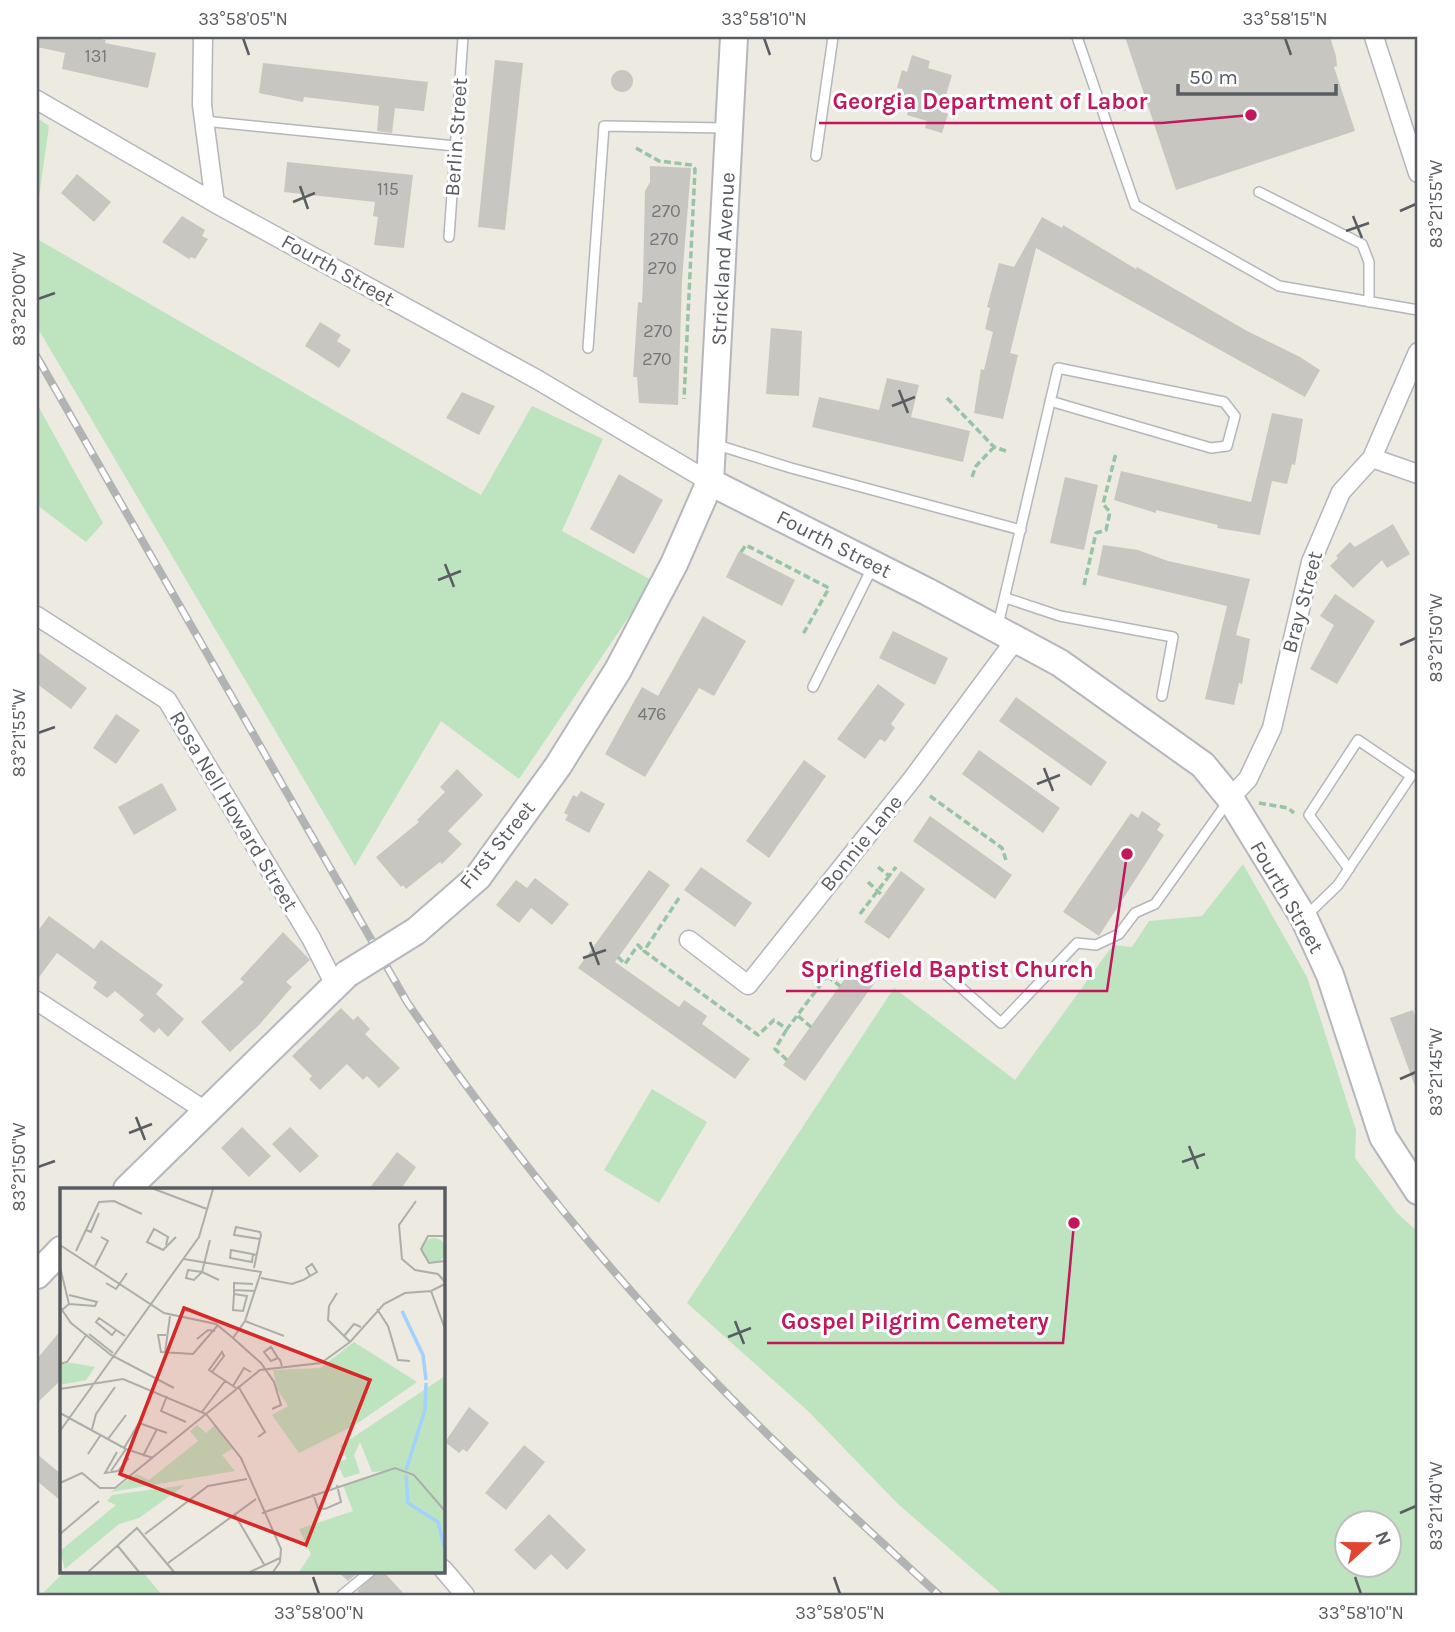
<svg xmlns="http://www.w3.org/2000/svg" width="1455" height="1632" viewBox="0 0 1455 1632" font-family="Karla,sans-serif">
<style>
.green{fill:#bee3bf;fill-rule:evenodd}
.building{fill:#c8c6c0}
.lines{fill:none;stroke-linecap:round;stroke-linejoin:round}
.lane-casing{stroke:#b4b6bb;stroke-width:12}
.street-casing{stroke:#b4b6bb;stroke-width:21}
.secondary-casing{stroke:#b5b7bd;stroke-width:30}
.path{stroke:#98c3a5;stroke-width:3.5;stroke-dasharray:7 3.5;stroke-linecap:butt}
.lane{stroke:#fff;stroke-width:9}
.street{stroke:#fff;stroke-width:18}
.secondary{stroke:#fff;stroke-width:26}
.rail-casing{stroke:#b2b3b3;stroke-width:8}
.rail{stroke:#fff;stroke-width:5;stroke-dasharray:16;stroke-linecap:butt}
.secondary-bridge-casing{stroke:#b5b7bd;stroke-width:30;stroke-linecap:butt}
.secondary-bridge{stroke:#fff;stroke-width:26}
.ticks{fill:none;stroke:#595d61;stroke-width:2.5}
.labels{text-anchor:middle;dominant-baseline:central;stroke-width:6;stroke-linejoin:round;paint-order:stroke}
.number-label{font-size:18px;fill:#757779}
.street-label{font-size:21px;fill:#595d61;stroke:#fff}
.inset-river{fill:none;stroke:#a2d1fb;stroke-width:3.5}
.inset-road{fill:none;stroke:#adaeaa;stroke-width:2}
.view{fill:#d62828;fill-opacity:0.15;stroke:#d62828;stroke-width:3.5}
.inset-edge{fill:none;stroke:#595d61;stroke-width:3.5}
.leader{fill:none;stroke:#c2185b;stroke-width:2.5}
.callout-dot{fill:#c2185b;stroke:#fff;stroke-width:2.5}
.callout-label{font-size:23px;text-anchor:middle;font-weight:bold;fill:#c2185b;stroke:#fff;stroke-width:6;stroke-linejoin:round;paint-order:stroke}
.neatline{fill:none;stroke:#595d61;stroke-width:2.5}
.ticks-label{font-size:18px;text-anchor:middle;fill:#595d61}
</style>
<rect width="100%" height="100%" fill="#eceae1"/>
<!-- green -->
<path class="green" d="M37,118L49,126L37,211Z
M37,239L481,495L532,406L603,439L562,531L653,581L519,779L441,721L355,866L37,327Z
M37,404L103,523L86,542L37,505Z
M1243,864L1307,977L1356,1130L1355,1158L1397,1213L1418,1232V1595H1003L898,1504L808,1411L687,1303L894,988L1015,1080L1113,945L1132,947L1149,921L1202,916ZM1346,1524H1388V1566H1346Z
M652,1089L707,1122L659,1203L604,1170Z
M65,1571H142L162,1595H41Z"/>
<!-- building -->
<path class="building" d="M37,37H90L106,40L105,43L156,53L148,88L62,69L65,53L37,47Z
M1125,37H1330L1336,56L1337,66L1334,67L1355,131L1176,190Z
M912,55L930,61L928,68L952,75L941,112L948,114L942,133L925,128L927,121L907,115L909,108L898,104L903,89L897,88L902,70L907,72Z
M495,60L523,63L505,230L478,227Z
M263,63L428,82L424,111L395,108L392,133L377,131L379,106L304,97L303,102L259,93Z
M611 81a11 11 0 1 1 22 0a11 11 0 1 1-22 0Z
M287,162L413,175L404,248L374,245L378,217L373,216L375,202L284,192Z
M650,166L691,168L682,280L678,405L639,403L637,377H633L638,302L642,303L643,281L645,191L650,182Z
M77,174L111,202L94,222L61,193Z
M182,216L205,230L202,236L208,239L195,259L191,257L189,259L162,242Z
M1042,217L1062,228L1063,225L1136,269L1137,267L1247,331L1300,357L1320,370L1305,397L1036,248L1010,353L1018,355L1003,419L974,413L981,369L984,370L993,332L985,329L990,308L987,307L999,263L1014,267Z
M320,322L341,335L337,341L351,350L339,368L305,346Z
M771,328L802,331L799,396L766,394Z
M887,378L919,385L911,417L970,431L963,462L812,427L819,397L879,410Z
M462,392L495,406L479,435L446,418Z
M1272,413L1303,419L1295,465L1292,464L1287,484L1272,481L1260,535L1217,528L1218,525L1156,510V513L1114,500L1121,471L1251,502Z
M619,474L663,500L634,554L590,529Z
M1065,477L1098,485L1084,550L1050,543Z
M1393,524L1410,554L1387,568L1382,560L1353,588L1330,566L1338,558L1336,556L1350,542L1355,547Z
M1103,545L1138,550L1168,561L1250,579L1236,635L1250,639L1242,684L1239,683L1234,705L1205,699L1227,606L1097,575Z
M739,551L795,580L782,606L726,577Z
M1335,594L1375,621L1337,684L1310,669L1334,625L1320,616Z
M703,616L746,641L714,696L699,688L645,777L605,754L642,687L658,696Z
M893,631L948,658L935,685L879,658Z
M37,651L87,688L71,709L37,684Z
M878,684L905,704L891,724L895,728L885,742L880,739L865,759L837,739Z
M1016,697L1107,762L1091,786L999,721Z
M116,714L140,730L116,764L93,748Z
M979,750L1060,808L1043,833L962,774Z
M804,760L826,776L769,858L746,841Z
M457,769L483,795L448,831L462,844L442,864L440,862L406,889L403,885L401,887L376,857L419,822L417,820L445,792L440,787Z
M162,783L177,810L134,835L118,807Z
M581,791L605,804L589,833L565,820L568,815L564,813L573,795L577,797Z
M1142,811L1161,824L1157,830L1164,835L1099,936L1063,912L1131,813L1138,818Z
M930,816L1012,875L995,899L913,841Z
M701,867L752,903L735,927L684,890Z
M649,870L670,885L615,962L679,1007L684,1000L707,1016L702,1024L750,1059L735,1079L578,968Z
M901,871L925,889L889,939L864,922Z
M535,878L569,904L552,925L531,908L519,923L496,905L516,880L527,888Z
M49,916L94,949L101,940L163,985L156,994L184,1019L168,1037L159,1028L154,1033L139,1020L144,1015L115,991L107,998L93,988L97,982L57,953L37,980V932Z
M283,932L310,960L286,982L292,987L259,1025L230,1052L201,1022L244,982L240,979Z
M854,966L875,982L805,1081L783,1065Z
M341,1008L353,1020L358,1016L370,1029L365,1034L400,1068L379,1088L367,1076L363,1080L347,1064L320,1090L309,1079L312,1076L292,1056Z
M1413,1010L1418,1026V1089H1416L1390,1018Z
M242,1127L271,1156L249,1177L221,1148Z
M290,1127L319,1156L300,1173L272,1144Z
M397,1152L416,1167L401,1189H369Z
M61,1330V1380L37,1403V1359Z
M469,1407L489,1423L467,1452L463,1449L459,1453L445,1442Z
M524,1445L545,1462L506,1510L485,1493Z
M37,1454L61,1474V1501L37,1481Z
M549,1514L586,1550L567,1570L551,1554L535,1570L514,1550Z
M337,1571H360L348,1581Z
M378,1571H383L405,1595H361L357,1591Z"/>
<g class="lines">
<!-- lane casing -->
<g class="lane-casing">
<path id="lane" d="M1077,37L1135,205L1279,286L1418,310
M204,121L455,146
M816,156L833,37
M1259,192L1362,244L1369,262V302
M449,237L463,37
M588,348L604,126L725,128
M714,444L791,468L1021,530
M1006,598L1060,616L1173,637L1162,696
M998,625L1058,368L1224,402L1235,416L1227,446L1211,448L1050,401
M813,687L873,566
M1305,917L1338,885L1411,776L1358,740L1309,815L1349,869
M941,970L1001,1023L1077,943L1096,945L1119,934L1135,913L1155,904L1229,800
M342,1595L371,1571"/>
</g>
<!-- street casing -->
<g class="street-casing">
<path id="street" d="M203,37L202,105L215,203
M1374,37L1418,173
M37,100L215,203L538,380L710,482
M1372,458L1418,352
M37,616L167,700L311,938L335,985
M1230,798L1248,779L1272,728L1311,562L1341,492L1372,458L1418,474
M689,940L748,985L913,778L1016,639
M37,1001L207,1112
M443,1569L465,1595"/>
</g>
<!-- secondary casing -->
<g class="secondary-casing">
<path id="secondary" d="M710,482L928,592L1060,663L1203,765L1230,798L1304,918L1330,975L1383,1137L1418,1191
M416,931L478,877L558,766L618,670L674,564L710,482L734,37
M127,1189L347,974
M37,1275L61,1250"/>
</g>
<!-- path -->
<path class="path" d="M1119,111L1146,100
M636,148L659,161L692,165L695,169L684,399
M947,398L994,447L1006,451
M972,477L976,466L994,447
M741,552L746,545L829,588L802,636
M1084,585L1096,533L1106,530L1110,512L1103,504L1116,453
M930,796L1002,848L1007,863
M1259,803L1288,808L1294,813
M878,867L889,876L896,867
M868,882L883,896
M679,898L644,951L758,1035L774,1020L787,1029L840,959
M860,914L889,876
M618,957L625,964L638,945L644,951
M827,976L840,986
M798,1016L811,1027
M787,1060L775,1049L787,1029"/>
<!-- lane -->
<use href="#lane" class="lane"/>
<!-- street -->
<use href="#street" class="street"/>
<!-- secondary -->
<use href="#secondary" class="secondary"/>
<!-- rail casing -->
<g class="rail-casing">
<path id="rail" d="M37,357L407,1002C483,1113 565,1218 655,1318C744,1416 842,1506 939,1595"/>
</g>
<!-- rail -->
<use href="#rail" class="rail"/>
<!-- secondary-bridge casing -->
<g class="secondary-bridge-casing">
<path id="secondary-bridge" d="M347,974L416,931"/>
</g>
<!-- secondary-bridge -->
<use href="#secondary-bridge" class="secondary-bridge"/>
</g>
<!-- ticks -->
<path class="ticks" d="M243,38L249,55M764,38L770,55M1285,38L1291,55M300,186L308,209M293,202L315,193M1400,211L1416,204M1353,216L1362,238M1346,231L1369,223M38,299L55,293M899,390L908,413M892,406L915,397M445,564L454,587M438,580L461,571M1400,645L1416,638M38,733L55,727M1044,768L1053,791M1037,784L1060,775M590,942L599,965M583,958L606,950M1400,1079L1416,1072M136,1117L145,1140M129,1133L152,1124M1189,1146L1198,1169M1182,1162L1205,1154M38,1167L55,1161M735,1321L744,1344M728,1337L751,1328M1400,1513L1416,1506M313,1577L319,1594M834,1577L840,1594M1355,1577L1361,1594"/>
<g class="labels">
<!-- number labels -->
<g class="number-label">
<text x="96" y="56">131</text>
<text x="388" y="189">115</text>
<text x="666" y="211">270</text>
<text x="664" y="239">270</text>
<text x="662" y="268">270</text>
<text x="658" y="331">270</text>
<text x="657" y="359">270</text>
<text x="652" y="714">476</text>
</g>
<!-- street labels -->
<g class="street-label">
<text transform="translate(456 137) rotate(-86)">Berlin Street</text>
<text transform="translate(723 259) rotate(-87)">Strickland Avenue</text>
<text transform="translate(338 270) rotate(29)">Fourth Street</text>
<text transform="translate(834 544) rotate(27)">Fourth Street</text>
<text transform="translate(1302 602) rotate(-75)">Bray Street</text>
<text transform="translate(234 811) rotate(59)">Rosa Nell Howard Street</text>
<text transform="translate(861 843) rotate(-51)">Bonnie Lane</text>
<text transform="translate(497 845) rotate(-51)">First Street</text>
<text transform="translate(1287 897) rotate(60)">Fourth Street</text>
</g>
</g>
<!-- overview -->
<g transform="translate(60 1188)">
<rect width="385" height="385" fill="#eceae1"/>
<path d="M362 62a12 12 0 1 1 24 0a12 12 0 1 1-24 0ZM294,154L357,194L295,237L239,265L212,227L228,218L217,201L213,182L260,180ZM0,176L12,175L35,179L26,192L0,197ZM385,188V384H239L251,366L239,341L293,323L283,297L327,283L312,284L300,254L294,267L300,285L284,290L277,275L287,271L280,258ZM137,237L146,245L155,237L172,261L162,267L175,283L51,304L77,286L89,292L138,253L130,243ZM125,297L79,330L59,336L5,381L0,363L56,317L47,313L52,307Z" fill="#bee3bf"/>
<path class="inset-river" d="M342,123L363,167L366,192M346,282L365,222L366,195M346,287L348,315L378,334L385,361"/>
<path class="inset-road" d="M94,1L147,21M356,13L339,37L342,71L355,82L378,86L385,94M26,42L31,44L39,25M385,48H368L361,61L369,75L385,73M150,52L142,84L159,92M0,57L104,125L156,136L173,150M106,57L108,49L94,41L87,54L103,62L116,49M16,63L39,14L54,13L82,26M193,66L192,74L170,70L171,62L197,67M124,71L201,84L185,133L173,150L201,175L214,194L221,217L212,221M35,78L48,53L41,49M0,79L9,116L2,122M194,80L195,75L200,51L201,47L200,44L176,39L174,47L200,51M128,82L142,84L134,92L126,90ZM201,90L232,96L243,92L257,84L252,76L246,80L250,88M46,95L56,101L67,85M174,102V95L193,96M371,103L385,141M277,105L269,118L268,132L290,154M174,106L187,108L183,123L173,122L174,106V102L195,103M9,107L37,114L35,118L9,116M0,119L11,135L51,167L114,200M317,121L328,138L338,172L350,173M185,133L224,148M56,142L52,147L36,134L39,130L65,148M29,146L53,165M106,147H98L101,164L133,166L158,137M284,148L294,136L301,139M137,151L148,142L155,143M105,165L110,128M218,170L211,173L204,164L211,159L218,170L220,172L222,178M0,176L7,174L27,146M152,184L164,168L162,164L149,182L176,200M173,198L184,180L191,184M178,198L205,244L198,249M0,201L63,191L146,226L181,270L221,361L220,374L213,384M107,208L101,223L126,234M142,224L165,193M0,225L66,261L93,270M32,241L36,226L55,199M0,243L139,49L153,1M48,251L66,227M64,260L79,235L107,245M57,264L45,285L58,283L69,270M28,266L40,248M83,268L97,241M51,283L66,261M0,295L22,285L40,300H55L200,182L261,175L290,154L324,116L345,105L371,103L385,96M253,306L258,320L265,321L281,314L277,297M202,325L335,280L354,287L385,323M175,327L205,378M0,346L39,313M85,346L148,298L187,291M57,357L79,384M108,375L196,311M28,384L77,340L114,384M190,384L220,370"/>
<path class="view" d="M124,120L310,192L246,357L60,286Z"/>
<rect width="385" height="385" class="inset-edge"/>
</g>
<!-- callouts -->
<path class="leader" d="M1251 115L1162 123H819M1127 854L1107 991H786M1074 1223L1063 1343H767"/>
<g class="callout-dot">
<circle cx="1251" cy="115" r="7"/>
<circle cx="1127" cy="854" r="7"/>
<circle cx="1074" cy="1223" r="7"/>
</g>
<g class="callout-label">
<text x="990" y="109">Georgia Department of Labor</text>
<text x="947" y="977">Springfield Baptist Church</text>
<text x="915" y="1329">Gospel Pilgrim Cemetery</text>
</g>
<!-- border -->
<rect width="1455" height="1632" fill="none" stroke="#ffffff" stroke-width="77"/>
<!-- north arrow -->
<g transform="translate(1368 1544) rotate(69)"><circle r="33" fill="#ffffff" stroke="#bdbec0" stroke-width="2"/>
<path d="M0-5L12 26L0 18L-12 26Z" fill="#e14532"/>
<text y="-10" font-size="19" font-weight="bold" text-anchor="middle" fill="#595d61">N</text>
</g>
<!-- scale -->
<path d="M1178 84v10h158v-10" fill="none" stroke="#595d61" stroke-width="3.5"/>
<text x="1189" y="84" font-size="21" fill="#595d61" stroke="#ffffff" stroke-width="5" paint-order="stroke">50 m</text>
<rect x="38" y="38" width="1378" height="1556" class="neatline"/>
<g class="ticks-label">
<text x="243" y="25">33°58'05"N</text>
<text x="764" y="25">33°58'10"N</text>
<text x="1285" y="25">33°58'15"N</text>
<text transform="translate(1436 204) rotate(-90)" y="6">83°21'55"W</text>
<text transform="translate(19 299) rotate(-90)" y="6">83°22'00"W</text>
<text transform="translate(1436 638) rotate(-90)" y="6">83°21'50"W</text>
<text transform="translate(19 733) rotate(-90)" y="6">83°21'55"W</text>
<text transform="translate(1436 1072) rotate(-90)" y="6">83°21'45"W</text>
<text transform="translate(19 1167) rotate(-90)" y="6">83°21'50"W</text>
<text transform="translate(1436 1506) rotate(-90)" y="6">83°21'40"W</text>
<text x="319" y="1619">33°58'00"N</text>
<text x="840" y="1619">33°58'05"N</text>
<text x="1361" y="1619">33°58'10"N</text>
</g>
</svg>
